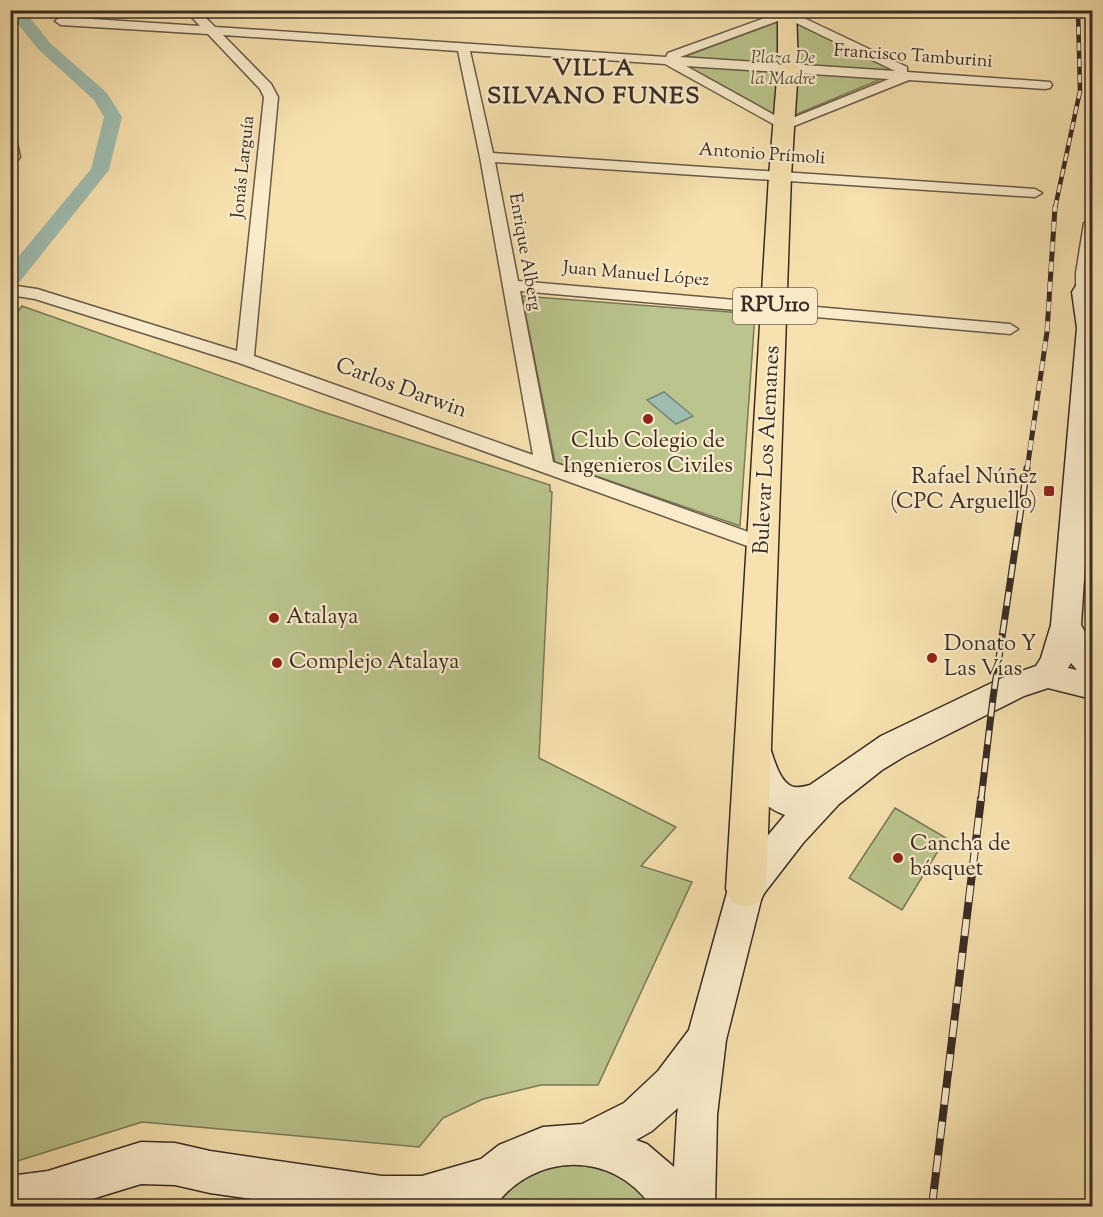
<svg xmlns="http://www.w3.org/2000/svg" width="1103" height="1217" viewBox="0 0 1103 1217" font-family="'Sorts Mill Goudy',serif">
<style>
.green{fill:#bac48c;stroke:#797858;stroke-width:1.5}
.water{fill:#9ebdb0;stroke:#758378;stroke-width:1.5}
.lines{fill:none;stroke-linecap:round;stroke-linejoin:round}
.canal{fill:#9ebdb0;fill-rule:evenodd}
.street-casing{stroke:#685948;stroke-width:3}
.secondary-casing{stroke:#382b25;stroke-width:3}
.primary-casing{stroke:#382b25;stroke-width:3}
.street{fill:#faeccb;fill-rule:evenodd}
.secondary{fill:#faeccb;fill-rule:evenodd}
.primary{fill:#f7e2af;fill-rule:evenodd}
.rail-far3-casing{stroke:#382b25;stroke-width:4.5}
.rail-far2-casing{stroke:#382b25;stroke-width:5}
.rail-far1-casing{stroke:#382b25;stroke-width:7}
.rail-casing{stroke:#382b25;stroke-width:8}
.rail-far3{stroke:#faeccb;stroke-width:3;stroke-dasharray:8;stroke-linecap:butt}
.rail-far2{stroke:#faeccb;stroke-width:4;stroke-dasharray:10;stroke-linecap:butt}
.rail-far1{stroke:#faeccb;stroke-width:4.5;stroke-dasharray:14;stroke-linecap:butt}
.rail{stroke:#faeccb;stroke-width:6;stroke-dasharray:17;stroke-linecap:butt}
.poi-dot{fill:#8f2418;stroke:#faeccb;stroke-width:2}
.labels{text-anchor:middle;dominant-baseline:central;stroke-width:4.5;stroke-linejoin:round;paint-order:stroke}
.far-street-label{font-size:18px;fill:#382b25;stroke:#faeccb}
.far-park-label{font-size:18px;font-style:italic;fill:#58513f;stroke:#faeccb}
.shield{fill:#faeccb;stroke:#726557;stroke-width:1.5}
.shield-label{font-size:21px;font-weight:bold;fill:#382b25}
.street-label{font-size:22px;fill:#382b25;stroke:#faeccb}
.poi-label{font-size:22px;fill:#382b25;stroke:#faeccb;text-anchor:start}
.far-district-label{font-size:24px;font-weight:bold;letter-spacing:1.5px;fill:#382b25;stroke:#faeccb}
</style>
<rect width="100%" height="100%" fill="#f7e2af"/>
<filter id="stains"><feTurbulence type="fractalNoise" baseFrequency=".00333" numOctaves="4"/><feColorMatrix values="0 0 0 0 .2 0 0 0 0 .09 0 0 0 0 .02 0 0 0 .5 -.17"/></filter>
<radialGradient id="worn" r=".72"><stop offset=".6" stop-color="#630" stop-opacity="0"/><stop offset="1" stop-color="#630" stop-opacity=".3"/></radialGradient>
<!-- green -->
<path class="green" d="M782,20L793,22L898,72L783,120L675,60Z
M522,296L755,314L740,526L555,462Z
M22,306L320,411L550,485V491L552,492L539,758L676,827L641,866L692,882L598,1085H541L483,1099L443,1118L419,1147L142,1122L11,1163L10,321Z
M895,808L946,838L902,910L849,878Z
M602,1163L650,1194L660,1206H490L506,1187L541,1164Z"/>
<!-- water -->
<path class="water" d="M664,392L693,416L676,424L647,400Z"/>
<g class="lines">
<!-- canal -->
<path class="canal" d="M10,10H24L50,43L107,93L122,117L109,170L17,285L10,287V267L91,169L104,117L94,100L38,49L10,14Z"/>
<!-- street casing -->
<g class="street-casing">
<path id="street" d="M185,10H198L215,27L666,57L668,53L787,10L907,67V72L1050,82L1052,85L1050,88L1045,89L909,80L784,130L665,64L470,51L493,153L1035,189L1042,193L1035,197L495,162L518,281L1010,324L1018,329L1010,334L520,291L553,462L771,540L774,545L771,550L764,552L239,363L35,299L10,295V285L37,289L237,351L264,97L260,89L208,34L61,25L55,21L61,17L200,26ZM786,18L895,71L680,57ZM223,35L458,51L480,157L533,455L254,356L278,97L271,84ZM686,66L889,79L785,121Z
M10,139L17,143L20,157L15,163L10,164Z
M1092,218V292L1084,297L1076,292V273L1084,223Z"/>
</g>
<!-- secondary casing -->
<g class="secondary-casing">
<path id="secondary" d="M1092,271V455L1081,625L1092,645V699L1048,688L1024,696L905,756L882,770L839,804L803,843L762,896L726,1040L717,1115L715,1206H651C612,1150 534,1152 495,1206H302L210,1193L175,1185L141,1184L69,1206H10V1176L48,1171L141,1142L175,1143L210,1151L382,1176H422L481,1159L499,1145L543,1127L582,1124L624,1103L658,1071L689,1030L728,889L733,877L785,815C754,804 748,779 738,750L743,740L755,736L767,740C773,753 777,779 791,786C797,789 805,786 810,785L881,736L1002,678L1036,666L1041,658L1051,625L1077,328L1072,292L1084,273ZM1071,663L1077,670L1068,668ZM678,1108L677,1115L674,1167L647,1144L636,1140L652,1131Z"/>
</g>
<!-- primary casing -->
<g class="primary-casing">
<path id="primary" d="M778,10H796L798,67L791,176L766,889L760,902L746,907L732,902L726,889L769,176L778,67Z"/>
</g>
<!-- street -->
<use href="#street" class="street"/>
<!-- secondary -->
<use href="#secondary" class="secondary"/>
<!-- primary -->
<use href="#primary" class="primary"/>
<!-- rail-far3 casing -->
<g class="rail-far3-casing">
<path id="rail-far3" d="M1055,208L1080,91L1078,10"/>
</g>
<!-- rail-far2 casing -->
<g class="rail-far2-casing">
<path id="rail-far2" d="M1027,470L1047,332L1055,207"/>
</g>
<!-- rail-far1 casing -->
<g class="rail-far1-casing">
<path id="rail-far1" d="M981,800L993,698L1027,468"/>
</g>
<!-- rail casing -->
<g class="rail-casing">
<path id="rail" d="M932,1206L981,799"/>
</g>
<!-- rail-far3 -->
<use href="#rail-far3" class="rail-far3"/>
<!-- rail-far2 -->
<use href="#rail-far2" class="rail-far2"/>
<!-- rail-far1 -->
<use href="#rail-far1" class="rail-far1"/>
<!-- rail -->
<use href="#rail" class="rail"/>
</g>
<!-- markers -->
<g class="poi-dot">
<circle cx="648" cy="419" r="6"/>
<rect x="1043" y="485" width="12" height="12" rx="3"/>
<circle cx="274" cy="618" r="6"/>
<circle cx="932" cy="658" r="6"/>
<circle cx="277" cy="663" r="6"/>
<circle cx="898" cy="858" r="6"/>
</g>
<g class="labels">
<!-- far-street labels -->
<g class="far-street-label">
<text transform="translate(913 57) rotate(4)">Francisco Tamburini</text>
<text transform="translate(762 155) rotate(4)">Antonio Prímoli</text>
<text transform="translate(244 167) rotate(-84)">Jonás Larguía</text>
<text transform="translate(524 252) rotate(80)">Enrique Alberg</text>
<text transform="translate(636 275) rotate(5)">Juan Manuel López</text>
</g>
<!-- far-park labels -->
<g class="far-park-label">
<text x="783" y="59">Plaza De<tspan x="783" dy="21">la Madre</tspan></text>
</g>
<!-- shield labels -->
<rect class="shield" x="733" y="288" width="84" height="36" rx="4.5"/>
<g class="shield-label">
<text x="775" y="306">RPU110</text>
</g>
<!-- street labels -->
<g class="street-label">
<text transform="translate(401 389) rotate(20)">Carlos Darwin</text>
<text transform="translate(768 450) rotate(-87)">Bulevar Los Alemanes</text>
</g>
<!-- poi labels -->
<g class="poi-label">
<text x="648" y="442" text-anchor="middle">Club Colegio de<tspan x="648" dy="25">Ingenieros Civiles</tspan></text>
<text x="1037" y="478" text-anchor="end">Rafael Núñez<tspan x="1037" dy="25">(CPC Arguello)</tspan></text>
<text x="286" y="618">Atalaya</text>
<text x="944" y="645">Donato Y<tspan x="944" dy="25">Las Vías</tspan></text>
<text x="289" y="663">Complejo Atalaya</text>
<text x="910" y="845">Cancha de<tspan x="910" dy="25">básquet</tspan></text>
</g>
<!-- far-district labels -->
<g class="far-district-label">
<text x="594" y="69">VILLA<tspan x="594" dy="28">SILVANO FUNES</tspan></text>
</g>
</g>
<!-- margin -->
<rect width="1103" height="1217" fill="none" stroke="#f7e2af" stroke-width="36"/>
<rect x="12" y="12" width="1079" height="1193" fill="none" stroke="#382b25" stroke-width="3"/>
<rect x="18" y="18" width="1067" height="1181" fill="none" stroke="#382b25" stroke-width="1.5"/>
<rect width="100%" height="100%" filter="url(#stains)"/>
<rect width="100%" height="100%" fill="url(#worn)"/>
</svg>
